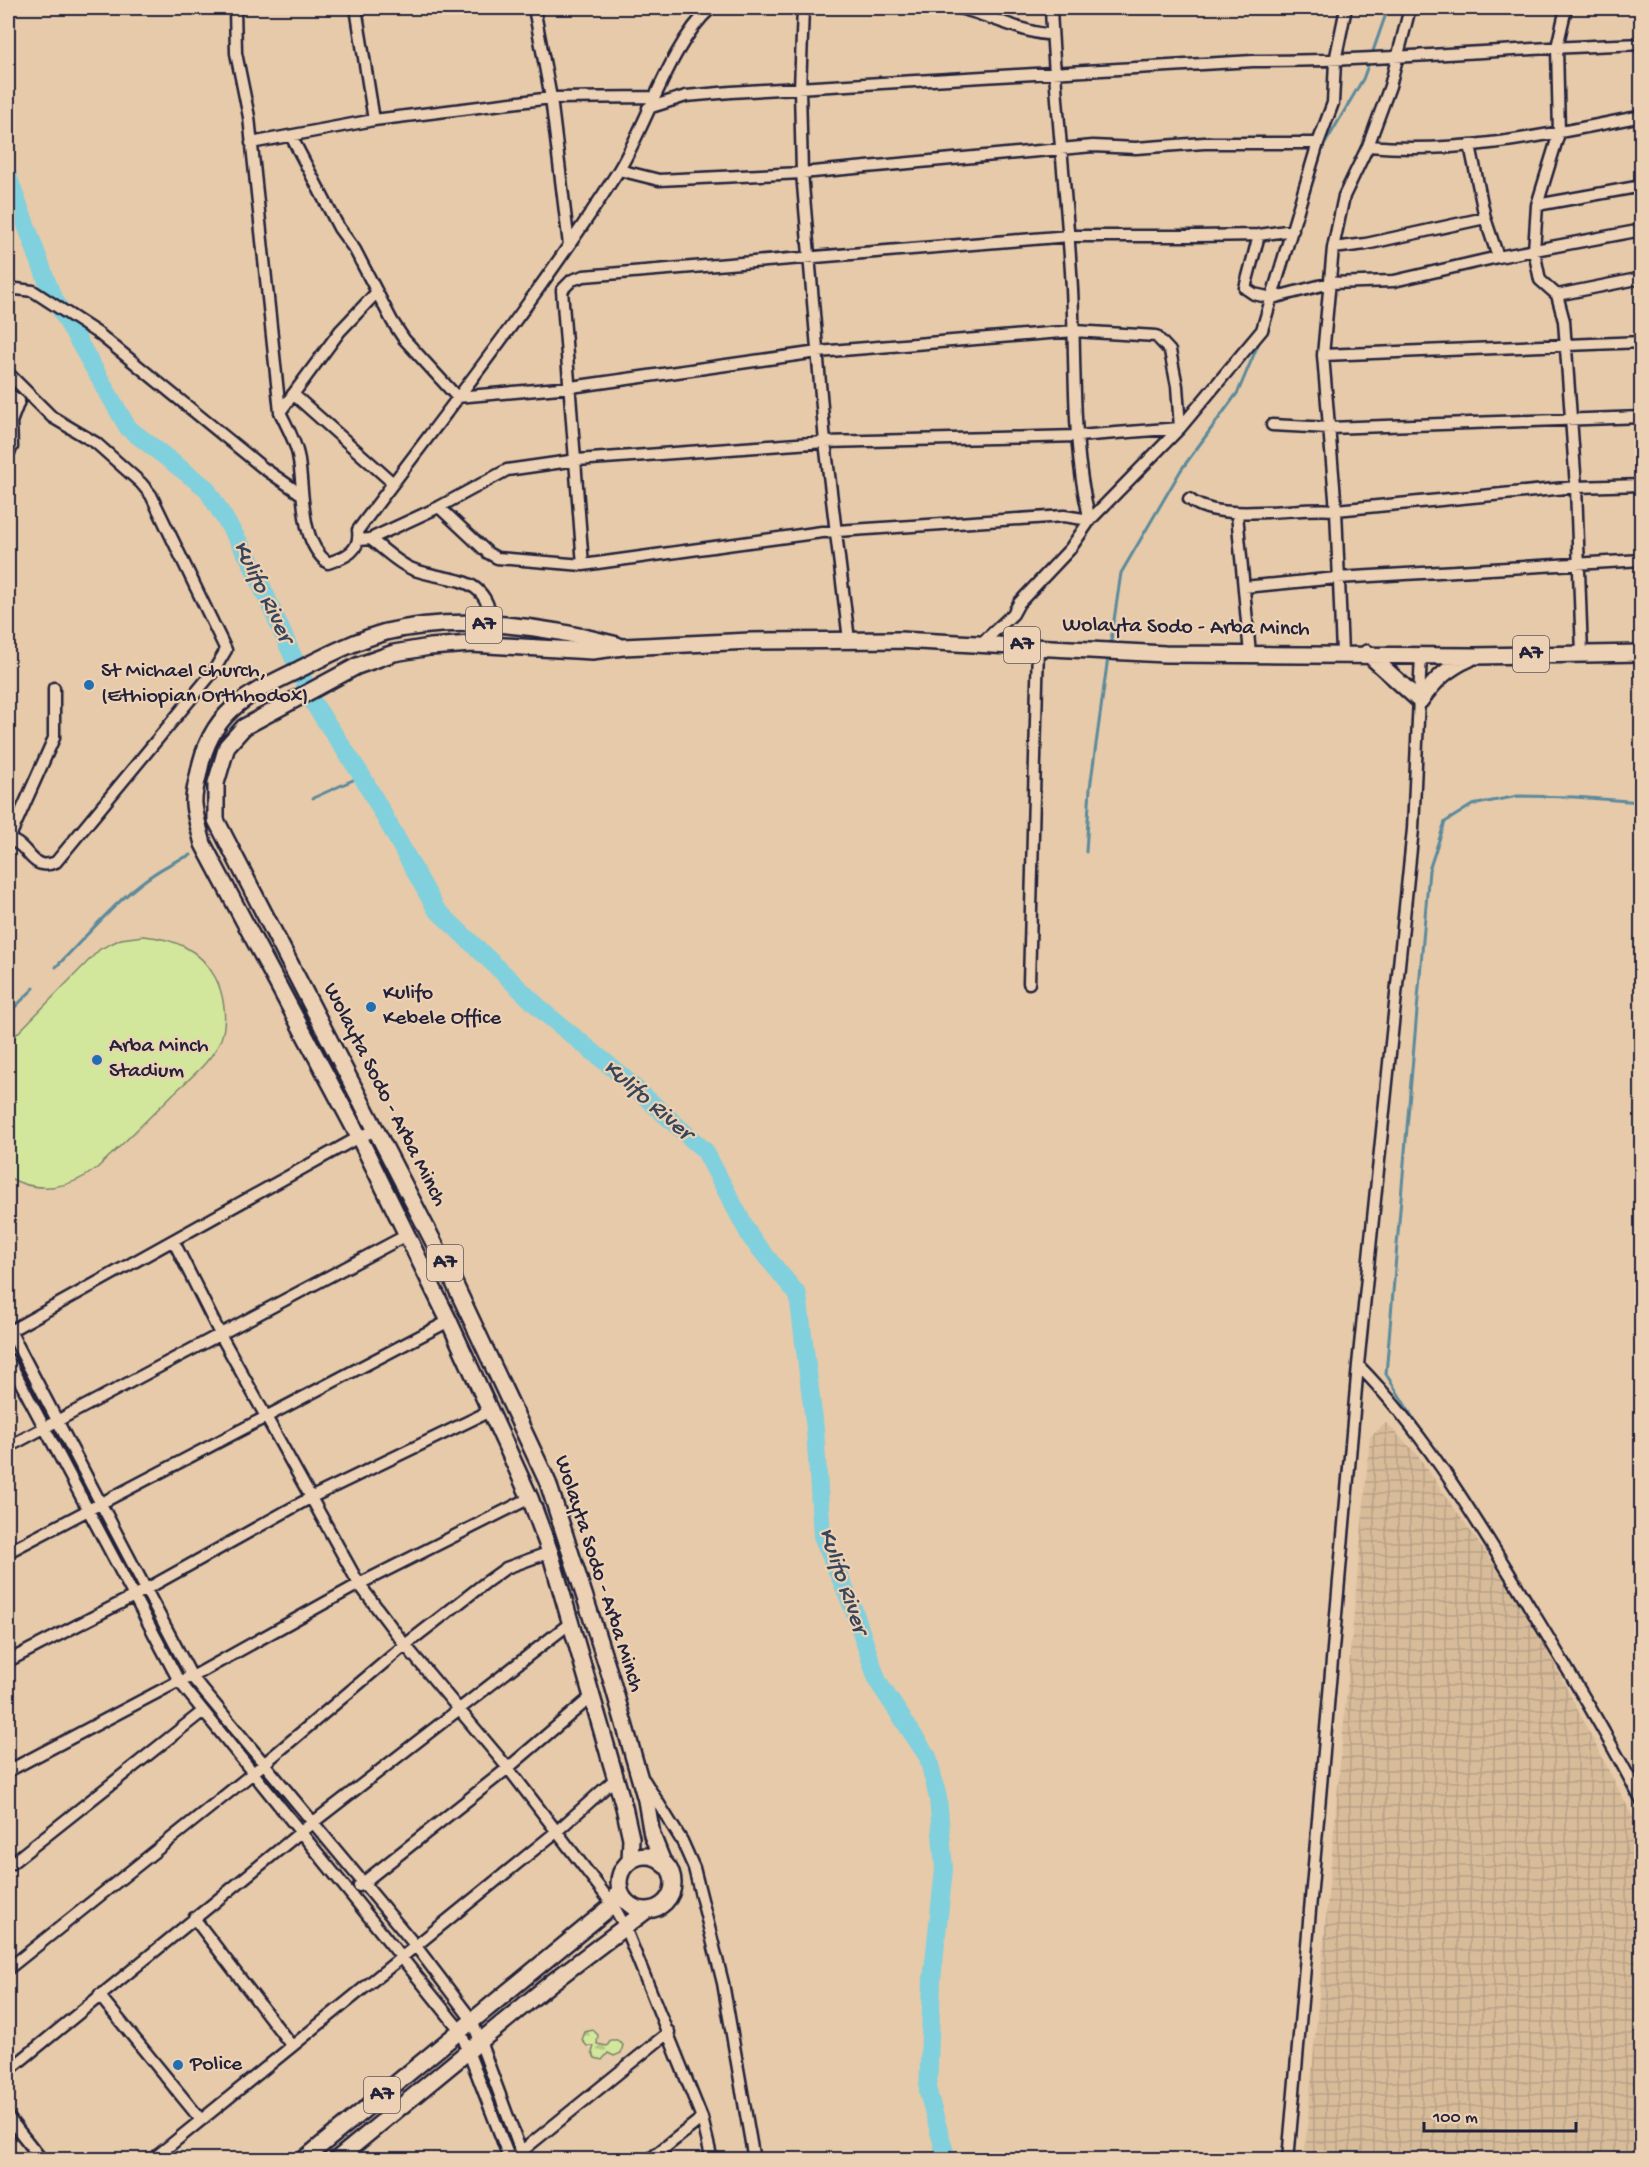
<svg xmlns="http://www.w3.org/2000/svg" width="1649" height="2167" viewBox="0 0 1649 2167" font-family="'Gochi Hand',sans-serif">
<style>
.industrial{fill:url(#industrial-grid)}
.forest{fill:url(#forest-firs);stroke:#7a846b;stroke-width:1.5}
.pitch{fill:#d2e79b;stroke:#7a846b;stroke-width:1.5}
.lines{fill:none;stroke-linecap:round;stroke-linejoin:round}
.stream{stroke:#5b8a9c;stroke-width:3}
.river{stroke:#81d0dd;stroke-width:18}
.minor-casing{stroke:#22223b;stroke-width:15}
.highway-casing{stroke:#22223b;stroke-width:20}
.minor{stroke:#edd1b4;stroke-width:10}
.highway{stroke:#edd1b4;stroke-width:15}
.poi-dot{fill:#1f6fb2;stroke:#edd1b4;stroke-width:2}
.labels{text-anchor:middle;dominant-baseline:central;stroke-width:4.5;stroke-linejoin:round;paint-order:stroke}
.shield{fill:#edd1b4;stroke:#5f565f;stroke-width:1.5}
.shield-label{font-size:21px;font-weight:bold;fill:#22223b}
.street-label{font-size:22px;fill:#22223b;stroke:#edd1b4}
.poi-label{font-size:22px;fill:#22223b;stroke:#edd1b4;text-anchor:start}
.water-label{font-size:24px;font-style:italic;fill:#35455b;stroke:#edd1b4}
</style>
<defs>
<pattern id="industrial-grid" width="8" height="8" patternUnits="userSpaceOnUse" patternTransform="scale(1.5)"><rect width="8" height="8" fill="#d8bc9a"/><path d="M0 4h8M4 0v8" fill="none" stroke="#b9a186"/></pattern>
<pattern id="forest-firs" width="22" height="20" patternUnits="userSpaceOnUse" patternTransform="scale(1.5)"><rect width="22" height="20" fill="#d2e79b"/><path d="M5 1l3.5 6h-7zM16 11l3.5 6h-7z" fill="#b4c686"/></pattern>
</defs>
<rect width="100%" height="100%" fill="#e6caa9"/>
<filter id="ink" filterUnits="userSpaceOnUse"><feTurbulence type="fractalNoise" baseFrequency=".0167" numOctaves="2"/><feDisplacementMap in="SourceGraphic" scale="12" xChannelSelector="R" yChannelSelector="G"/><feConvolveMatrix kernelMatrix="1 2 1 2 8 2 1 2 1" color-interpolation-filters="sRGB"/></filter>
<g filter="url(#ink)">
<!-- industrial -->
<path class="industrial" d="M1386,1423L1416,1453L1504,1579L1545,1646L1641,1833V2159H1304L1370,1437Z"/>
<!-- forest -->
<path class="forest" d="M593,2030L598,2035L597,2044L607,2046L611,2040H617L623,2045L621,2053L614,2056L608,2053L602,2060L595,2058L592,2053L594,2046H587L582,2040L585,2032Z"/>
<!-- pitch -->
<path class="pitch" d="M143,936C174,939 199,948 215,977C224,994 228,1020 221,1039C212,1061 190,1078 173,1094C148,1119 123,1144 97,1168C70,1189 38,1194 8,1177V1043L100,949L121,939Z"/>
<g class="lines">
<!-- stream -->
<path class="stream" d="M1372,54L1388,8
M1322,149L1363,79L1370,60
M1110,647L1121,573L1181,470L1238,392L1260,340
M313,798L362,776
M1086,852L1090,788L1108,657
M56,967C96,927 136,874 191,855
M8,1014L34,988
M1423,1434L1386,1374L1429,870L1445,822L1472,805L1518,796L1574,797L1642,802
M1632,1771L1642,1787"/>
<!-- river -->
<path class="river" d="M8,176L52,295L128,428L206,488L250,560L314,704L362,776L436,909L546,1014L614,1069L705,1151L751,1238L798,1295L815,1429L822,1536L853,1608L878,1682L928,1757L938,1798L944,1869L932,1980L928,2092L947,2160"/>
<!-- minor casing -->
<g class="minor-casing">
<path id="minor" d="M235,8L236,53L249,117L280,412C286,425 295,440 298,455C305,489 298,540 328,563C346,557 361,551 358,530C446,412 538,297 617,173C647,126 669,45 711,8
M356,8L374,120
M534,8L551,98L569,245
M803,8L800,89L802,173L825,442L849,640
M958,8C984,13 1030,36 1052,34
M1051,8C1055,102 1067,195 1072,289C1076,366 1071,446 1090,520
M1566,8L1557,47L1559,133L1537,205L1534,251L1540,280L1557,295L1564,321L1576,487L1582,654
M648,108L686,96L731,92L1253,61C1383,61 1512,48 1642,44
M291,136L339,228L355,250L392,321L404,339L457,397L571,387L818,352L1074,331L1156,336L1170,351L1177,386L1180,428
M251,143L374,120L551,98L654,97
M1470,145L1485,218L1498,257
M1368,146L1390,86L1410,8
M619,170L659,180L802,173L1093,146L1136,148L1204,143H1318
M1537,205L1642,186
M1485,218L1366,244L1333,248L1344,196L1368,146C1459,155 1553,134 1642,116
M1259,235L1245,288L1254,294L1272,298L1330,283L1394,281L1498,257L1642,230
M1333,248L1323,355L1336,510L1342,653
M8,288L33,291L99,334L262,467L301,494
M562,290L572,280L584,276L1069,236H1197L1259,235L1293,230
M562,290L583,565
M1557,295L1642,278
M1323,355L1642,342
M8,373L52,417L96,443L141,483L151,495L226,650L213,672L56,862C30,873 31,845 9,840
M8,393L19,401L11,422L12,447L8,454
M293,394L393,483
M280,412L340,331L377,292
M1272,425L1329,428L1642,417
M1189,499C1219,524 1296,506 1336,510L1576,487L1642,485
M439,507L488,553L497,558L583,565L822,532L1064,516L1090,520
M1237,514L1250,654
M370,539C383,548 397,563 412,569C452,584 486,571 493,626
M359,540L370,539L439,507L507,470L577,460L825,442L1078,436L1180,428
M1244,587L1337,578L1642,560
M982,643L1013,614L1019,603L1070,549L1090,520L1180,428L1262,330L1318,143L1333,103L1335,61L1346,8
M8,841L54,738V688
M1029,983L1038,646
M174,1242L220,1334L359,1584L405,1645L508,1768L613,1905L624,1925L702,2118L712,2160
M8,1327L192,1677L415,1945L472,2020L524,2160
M8,1332L359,1137L377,1130
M8,1359L179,1681L460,2030L510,2160
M1358,1365C1422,1430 1469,1508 1517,1586C1560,1657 1604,1728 1642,1802
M8,1447L407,1235
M8,1552L449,1321
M8,1661L132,1597L310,1498L490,1411
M8,1771L179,1681L192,1677L359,1584L530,1498
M644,1780L682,1841L694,1868L723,1983L754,2160
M8,1866L202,1712
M359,1886L508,1768L591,1697
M194,1918L291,2045
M8,1969L253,1773L405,1645L485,1583L506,1568L550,1552
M99,1995L201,2120
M8,2071L302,1831L569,1624
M8,2117L42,2160
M517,2155L669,2032
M152,2160L556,1832L615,1779
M649,2160L702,2118
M1288,2160L1358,1365L1413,829L1421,654"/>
</g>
<!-- highway casing -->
<g class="highway-casing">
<path id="highway" d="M617,645C546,626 459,614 386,632C354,641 324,657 294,672C244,696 210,714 199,772C197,782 193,794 194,804C195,817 200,831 203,844L359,1137L449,1321L530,1498L550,1552L624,1807L631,1838L630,1861
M1367,653L1420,701C1435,680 1447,668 1470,658
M619 1883a27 27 0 1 1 54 0a27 27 0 1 1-54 0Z
M664,1865L652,1835L646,1800L610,1675L548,1483L448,1270L216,820V783L227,746L244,727L357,666L394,653L430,647L471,644L592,651L623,647L751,641L899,640L1165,654L1475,656L1642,653
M303,2160L613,1905L620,1888
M336,2160L551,1983L647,1910"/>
</g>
<!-- minor -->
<use href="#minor" class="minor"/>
<!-- highway -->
<use href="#highway" class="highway"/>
</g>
</g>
<!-- markers -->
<g class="poi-dot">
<circle cx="89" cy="685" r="6"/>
<circle cx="371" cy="1007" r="6"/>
<circle cx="97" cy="1060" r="6"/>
<circle cx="178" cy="2065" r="6"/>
</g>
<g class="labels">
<!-- shield labels -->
<g class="shield">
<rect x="466" y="607" width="36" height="36" rx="4.5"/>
<rect x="1004" y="627" width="36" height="36" rx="4.5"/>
<rect x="1513" y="636" width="36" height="36" rx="4.5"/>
<rect x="427" y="1245" width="36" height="36" rx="4.5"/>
<rect x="364" y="2077" width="36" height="36" rx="4.5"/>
</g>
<g class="shield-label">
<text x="484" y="625">A7</text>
<text x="1022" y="645">A7</text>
<text x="1531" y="654">A7</text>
<text x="445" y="1263">A7</text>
<text x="382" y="2095">A7</text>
</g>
<!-- street labels -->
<g class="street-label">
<text transform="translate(1186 628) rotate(1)">Wolayta Sodo - Arba Minch</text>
<text transform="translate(384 1095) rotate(63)">Wolayta Sodo - Arba Minch</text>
<text transform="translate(598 1574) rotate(72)">Wolayta Sodo - Arba Minch</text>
</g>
<!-- poi labels -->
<g class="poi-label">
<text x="101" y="672">St Michael Church,<tspan x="101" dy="25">(Ethiopian Orthhodox)</tspan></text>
<text x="383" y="994">Kulifo<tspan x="383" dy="25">Kebele Office</tspan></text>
<text x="109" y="1047">Arba Minch<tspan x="109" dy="25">Stadium</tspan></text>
<text x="190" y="2065">Police</text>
</g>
<!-- water labels -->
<g class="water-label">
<text transform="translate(262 592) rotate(64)">Kulifo River</text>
<text transform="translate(647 1101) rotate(41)">Kulifo River</text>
<text transform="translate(842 1581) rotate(71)">Kulifo River</text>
</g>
</g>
<!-- margin -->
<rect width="1649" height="2167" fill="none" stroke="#edd1b4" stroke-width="30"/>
<rect x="15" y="15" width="1619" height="2137" fill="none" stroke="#22223b" stroke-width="2" filter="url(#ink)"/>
<!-- scale -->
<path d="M1424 2122v9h152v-9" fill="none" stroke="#22223b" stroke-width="3"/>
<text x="1433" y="2122" font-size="18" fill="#22223b" stroke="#edd1b4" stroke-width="4.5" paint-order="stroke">100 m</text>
</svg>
